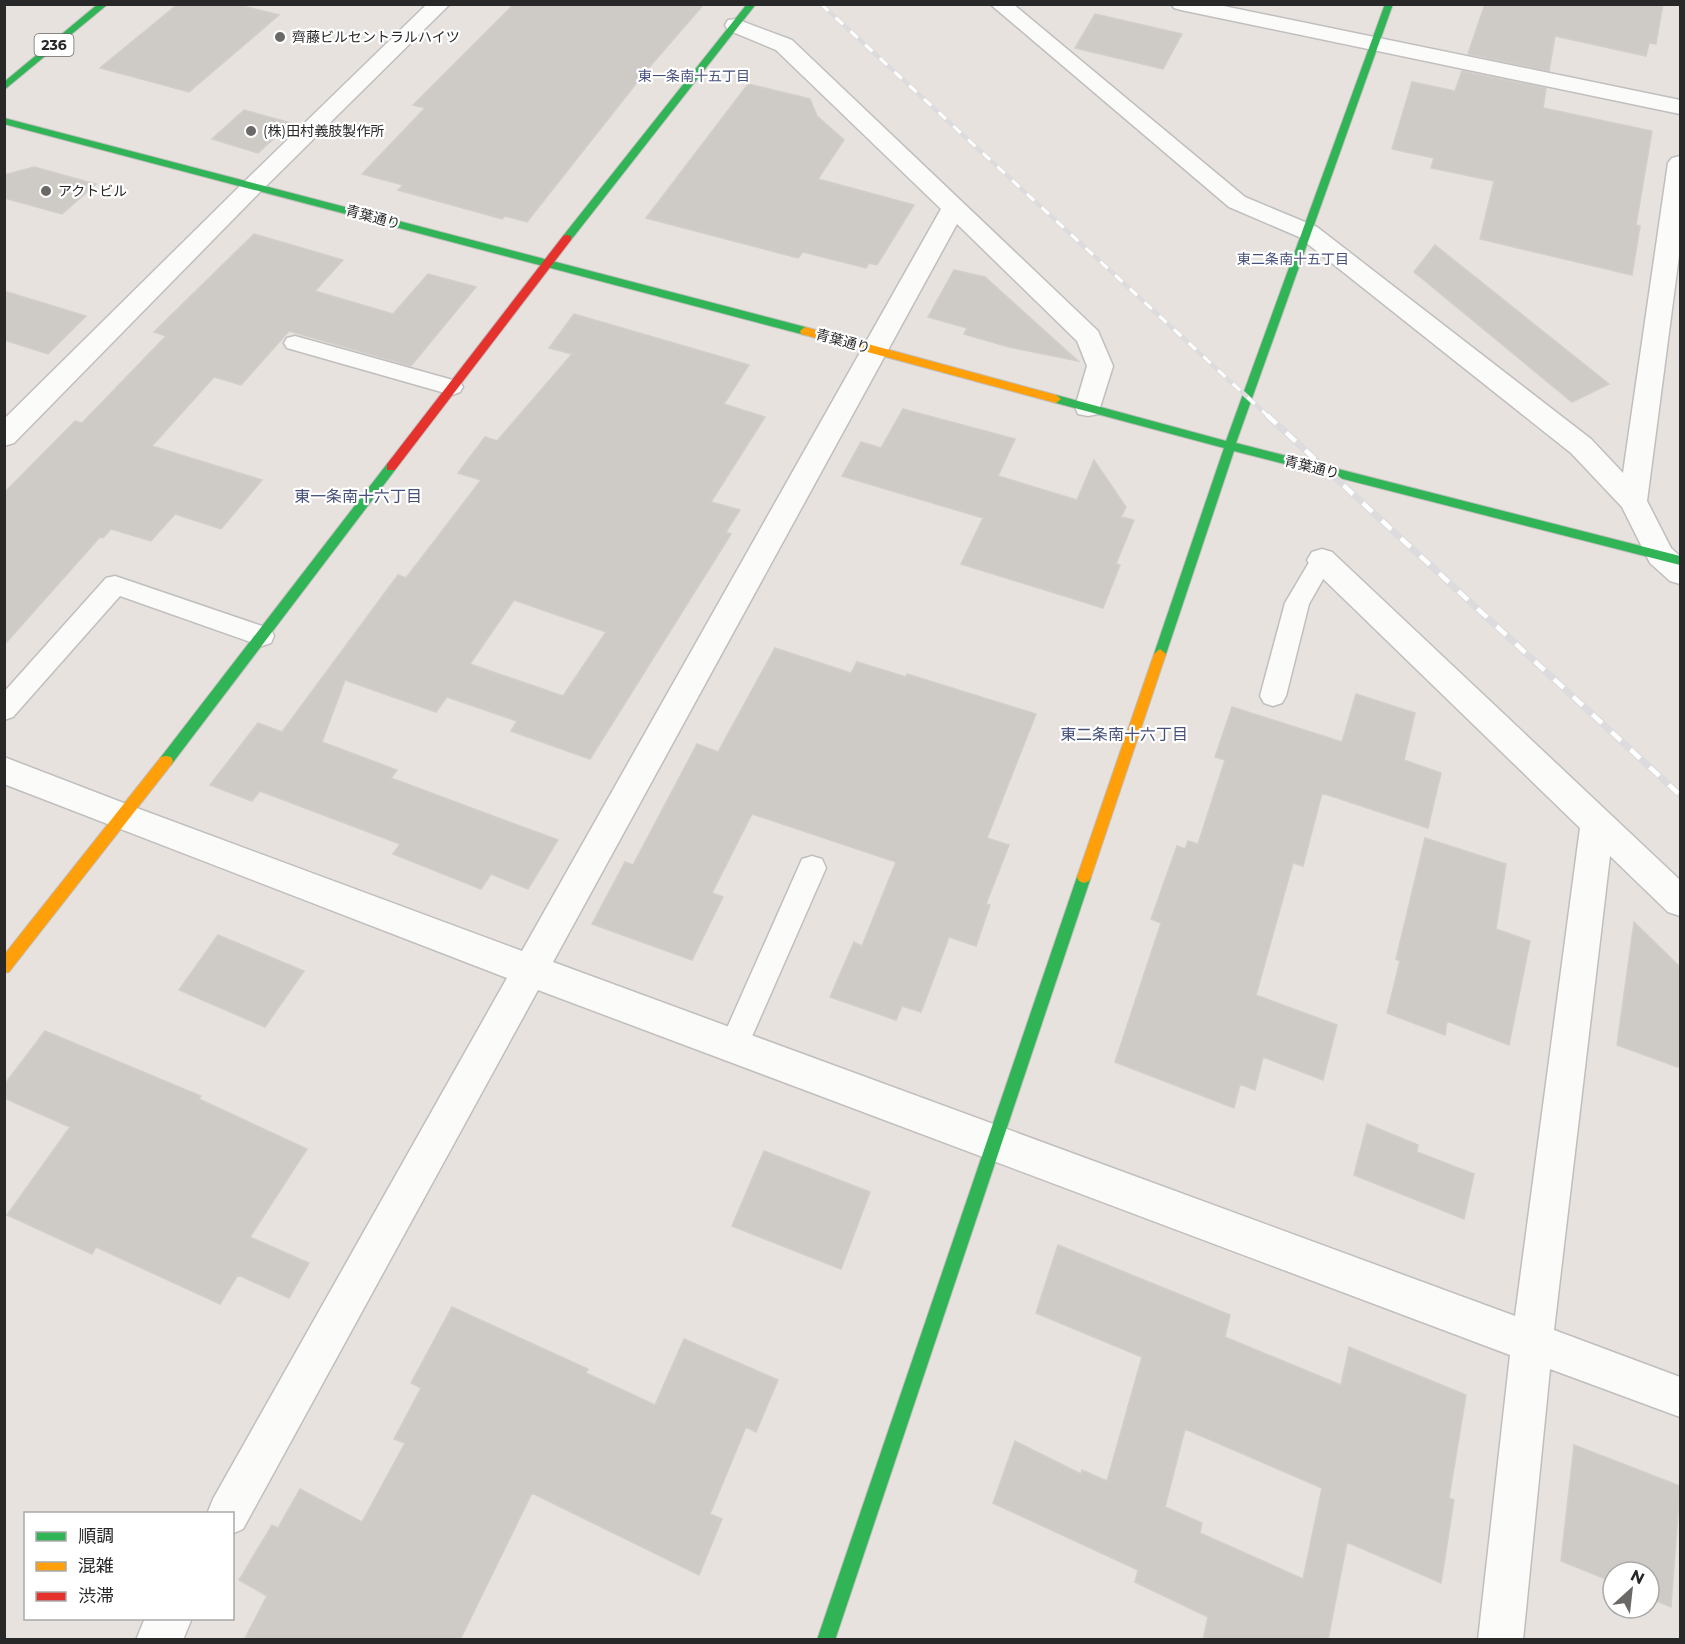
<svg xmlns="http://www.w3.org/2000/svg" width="1685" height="1644" viewBox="0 0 1685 1644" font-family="Montserrat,'Noto Sans JP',sans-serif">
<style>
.building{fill:#cecbc7;stroke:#d2cec9;stroke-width:1.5;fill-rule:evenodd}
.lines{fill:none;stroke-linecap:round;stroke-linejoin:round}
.lane-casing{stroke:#c0bebf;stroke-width:3}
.street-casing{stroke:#c0bebf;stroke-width:3}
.fast-casing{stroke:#c0bebf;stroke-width:2}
.slow-casing{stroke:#c0bebf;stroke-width:2}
.jam-casing{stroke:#c0bebf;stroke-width:2}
.lane{fill:#fbfbfa;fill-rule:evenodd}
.street{fill:#fbfbfa;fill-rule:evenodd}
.fast{fill:#30b455;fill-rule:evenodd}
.slow{fill:#ff9f0a;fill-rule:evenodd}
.jam{fill:#e5322d;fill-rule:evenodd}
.rail-far1-casing{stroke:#dcdcde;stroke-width:4.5}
.rail-casing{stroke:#dcdcde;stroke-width:7}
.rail-far1{stroke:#fff;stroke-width:3;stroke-dasharray:10;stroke-linecap:butt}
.rail{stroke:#fff;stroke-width:4.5;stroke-dasharray:13;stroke-linecap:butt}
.poi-dot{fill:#6b6967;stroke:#fff;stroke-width:2}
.labels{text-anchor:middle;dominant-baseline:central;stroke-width:4.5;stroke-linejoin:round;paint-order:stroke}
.far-poi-label{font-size:14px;fill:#282828;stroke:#fff;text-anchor:start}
.shield{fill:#fff;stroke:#686868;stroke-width:1.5}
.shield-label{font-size:14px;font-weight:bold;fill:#282828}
.far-neighbourhood-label{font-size:14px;fill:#47507a;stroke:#fff}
.far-street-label{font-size:14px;fill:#282828;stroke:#fff}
.neighbourhood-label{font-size:16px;fill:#47507a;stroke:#fff}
</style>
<rect width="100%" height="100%" fill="#e7e2dd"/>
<!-- building -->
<path class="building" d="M178,4H234L279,15L189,92L100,68Z
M514,4H704L646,71L527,222L505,216L502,219L398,190L403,185L362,174L425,108L413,105Z
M1485,4H1663L1656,44L1649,43L1646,56L1555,36L1549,71L1468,54Z
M1095,14L1182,34L1163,69L1075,48Z
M1462,71L1546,88L1543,108L1652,131L1636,225L1640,226L1632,275L1480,239L1494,181L1431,168L1434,158L1392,149L1412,82L1455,91Z
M748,84L810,99L817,116L844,140L818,179L914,205L877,265L869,263L866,268L803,252L798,258L646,218Z
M244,110L291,123L258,153L212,139Z
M34,167L96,184L62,214L4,198V175Z
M254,234L343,260L315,291L393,314L428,274L476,287L411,366L289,331L241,385L214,377L152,446L262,480L221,529L175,514L151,541L111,529L103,538L100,537L4,645V493L75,421L82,423L166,336L154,332Z
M1435,245L1609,384L1572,402L1414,272Z
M954,270L985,277L1078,361L1009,347L964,334L967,328L928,317Z
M4,291L86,316L48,354L4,340Z
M574,314L749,365L724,404L765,417L711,502L740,510L726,532L731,534L590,759L511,731L517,721L447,697L436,712L345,680L322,742L397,770L391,778L558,840L528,889L491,874L481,889L393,854L400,844L260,791L252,801L210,785L258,723L282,732L398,575L406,578L481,480L458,473L485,437L497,441L572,354L549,348ZM514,600L606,632L563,696L470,664Z
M903,409L1015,439L998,476L1077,500L1094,460L1126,507L1121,517L1134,520L1116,564L1120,565L1103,608L961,564L983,518L842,476L861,442L881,448Z
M775,648L851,673L857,662L906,677L907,674L1036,714L987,838L1009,845L986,904L990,905L976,946L949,937L921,1012L902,1006L896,1020L830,997L854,942L862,946L896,862L752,814L712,893L723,897L692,960L592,924L625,862L633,865L697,744L718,752Z
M1356,694L1415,713L1404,760L1441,773L1428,828L1322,793L1303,866L1293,863L1256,995L1337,1025L1323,1080L1263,1057L1255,1090L1240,1084L1234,1108L1115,1062L1161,923L1151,919L1177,846L1185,849L1188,841L1198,844L1225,760L1215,757L1232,707L1342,742Z
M1425,838L1506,864L1496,929L1530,941L1509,1045L1447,1021L1445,1035L1387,1013L1400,961L1396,959Z
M1634,922L1680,967V1068L1617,1045Z
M218,935L304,971L265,1027L179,990Z
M45,1031L201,1096L199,1099L307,1149L250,1237L309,1263L289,1298L238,1275L220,1304L96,1247L92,1254L7,1215L70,1127L4,1098V1085Z
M1367,1124L1418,1145L1417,1152L1474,1174L1464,1219L1354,1175Z
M764,1151L870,1192L841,1269L732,1226Z
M1058,1245L1230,1315L1225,1337L1341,1385L1349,1347L1466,1395L1449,1498L1454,1500L1441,1583L1347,1542L1328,1640H1203L1208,1617L1135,1582L1138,1570L993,1503L1015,1441L1081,1474L1082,1470L1107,1481L1142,1357L1036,1313ZM1185,1429L1322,1488L1303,1579L1200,1533L1202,1523L1165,1507Z
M452,1307L588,1369L586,1373L655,1405L684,1339L778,1380L756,1432L746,1427L710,1514L722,1519L699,1575L532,1493L460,1640H244L267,1596L239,1580L272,1525L278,1528L300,1489L362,1522L405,1443L394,1439L421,1388L411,1383Z
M1574,1445L1680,1486L1671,1607L1649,1598V1572H1613V1582L1561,1561Z"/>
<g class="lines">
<!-- lane casing -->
<g class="lane-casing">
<path id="lane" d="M295,336L460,382L463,387L460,392L452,395L287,348L284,343L287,338Z
M1322,551L1330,554L1334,560L1309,604L1286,696L1282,703L1273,706L1264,703L1260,696L1285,603L1314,554Z
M115,576L271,629L274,636L271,643L262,646L120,596L13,717L4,720V692L106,578Z
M812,856L822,859L826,868L743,1057L733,1061L723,1057L718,1047L723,1037L802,859Z"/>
</g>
<!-- street casing -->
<g class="street-casing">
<path id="street" d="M427,4H450L261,191L14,443L4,446V419L245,181Z
M990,4H1013L1245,197L1317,227L1591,439L1623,473L1668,163L1672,158L1680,156V248L1647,501L1671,548L1680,556V584L1670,581L1650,563L1622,507L1571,453L1299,237L1229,207Z
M1171,4H1214L1680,100V114L1181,10L1174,8Z
M736,19L792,40L1098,331L1113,366L1098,414L1088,416L1078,414L1075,407L1087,366L1077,341L957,224L553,962L1515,1316L1580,828L1312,568L1307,560L1312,552L1322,549L1332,552L1680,880V916L1668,912L1610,856L1554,1330L1680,1377V1417L1550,1369L1523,1640H1478L1510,1355L538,990L243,1529L232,1534V1514H207L213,1499L507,978L4,784V757L134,807L522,951L941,209L776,50L728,30L725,25L728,20Z
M145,1618H192L183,1640H136Z"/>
</g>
<!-- fast casing -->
<g class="fast-casing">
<path id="fast" d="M98,4H108L4,90V82Z
M747,4H756L571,240H563V236Z
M1385,4H1393L1236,443L1680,556V565L1234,451L1166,654L1164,658H1156L1154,654L1224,448L1056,403L1051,399L1056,395L1226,441Z
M4,118L805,327L810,331L805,335L4,124Z
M391,463L395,464V470L171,765H161L159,761L161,757L387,464Z
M1084,871L1089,873L1091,877L835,1640H817L1077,877L1079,873Z"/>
</g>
<!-- slow casing -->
<g class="slow-casing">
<path id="slow" d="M805,327L1056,395L1061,399L1056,403L801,334L800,331Z
M1160,649L1166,654L1091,877L1089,881L1084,883L1079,881L1077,877L1154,654Z
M166,756L171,757L173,761L171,765L9,972L4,973V955L161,757Z"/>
</g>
<!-- jam casing -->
<g class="jam-casing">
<path id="jam" d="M567,235L571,236V240L395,470H387V464L563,236Z"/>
</g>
<!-- lane -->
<use href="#lane" class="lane"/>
<!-- street -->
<use href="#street" class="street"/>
<!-- fast -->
<use href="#fast" class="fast"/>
<!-- slow -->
<use href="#slow" class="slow"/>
<!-- jam -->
<use href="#jam" class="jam"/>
<!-- rail-far1 casing -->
<g class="rail-far1-casing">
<path id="rail-far1" d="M821,4L1269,417"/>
</g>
<!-- rail casing -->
<g class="rail-casing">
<path id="rail" d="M1267,415L1680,795"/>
</g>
<!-- rail-far1 -->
<use href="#rail-far1" class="rail-far1"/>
<!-- rail -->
<use href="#rail" class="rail"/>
</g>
<!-- markers -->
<g class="poi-dot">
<circle cx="280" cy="37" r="6"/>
<circle cx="251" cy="131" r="6"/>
<circle cx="46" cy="191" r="6"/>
</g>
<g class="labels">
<!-- far-poi labels -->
<g class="far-poi-label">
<text x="292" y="37">齊藤ビルセントラルハイツ</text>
<text x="263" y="131">(株)田村義肢製作所</text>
<text x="58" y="191">アクトビル</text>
</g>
<!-- shield labels -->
<rect class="shield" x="34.5" y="34" width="39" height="22" rx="4.5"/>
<g class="shield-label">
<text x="54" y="45">236</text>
</g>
<!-- far-neighbourhood labels -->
<g class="far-neighbourhood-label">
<text x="694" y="76">東一条南十五丁目</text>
<text x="1293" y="259">東二条南十五丁目</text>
</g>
<!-- far-street labels -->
<g class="far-street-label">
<text transform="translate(373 217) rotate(15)">青葉通り</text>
<text transform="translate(843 341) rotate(15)">青葉通り</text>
<text transform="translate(1312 467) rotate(14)">青葉通り</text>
</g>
<!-- neighbourhood labels -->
<g class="neighbourhood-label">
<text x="358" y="496">東一条南十六丁目</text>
<text x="1124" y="734">東二条南十六丁目</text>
</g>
</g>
<!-- border -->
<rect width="1685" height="1644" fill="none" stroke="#282828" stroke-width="12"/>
<!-- legend -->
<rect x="24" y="1512" width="210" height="108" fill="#ffffff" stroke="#a9a9a9" stroke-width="1.5"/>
<rect x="36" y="1532" width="30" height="9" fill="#30b455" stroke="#a9a9a9" stroke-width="1.5"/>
<text x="78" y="1542" font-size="18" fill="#282828">順調</text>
<rect x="36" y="1562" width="30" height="9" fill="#ff9f0a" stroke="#a9a9a9" stroke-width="1.5"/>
<text x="78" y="1572" font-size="18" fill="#282828">混雑</text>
<rect x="36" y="1592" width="30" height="9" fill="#e5322d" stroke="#a9a9a9" stroke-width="1.5"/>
<text x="78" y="1602" font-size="18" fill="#282828">渋滞</text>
<!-- north arrow -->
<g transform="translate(1631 1590) rotate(27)"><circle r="28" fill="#ffffff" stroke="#a9a9a9" stroke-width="1.5"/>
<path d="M0-4.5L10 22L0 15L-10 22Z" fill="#6b6967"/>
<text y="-9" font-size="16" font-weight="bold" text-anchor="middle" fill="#282828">N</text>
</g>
</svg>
